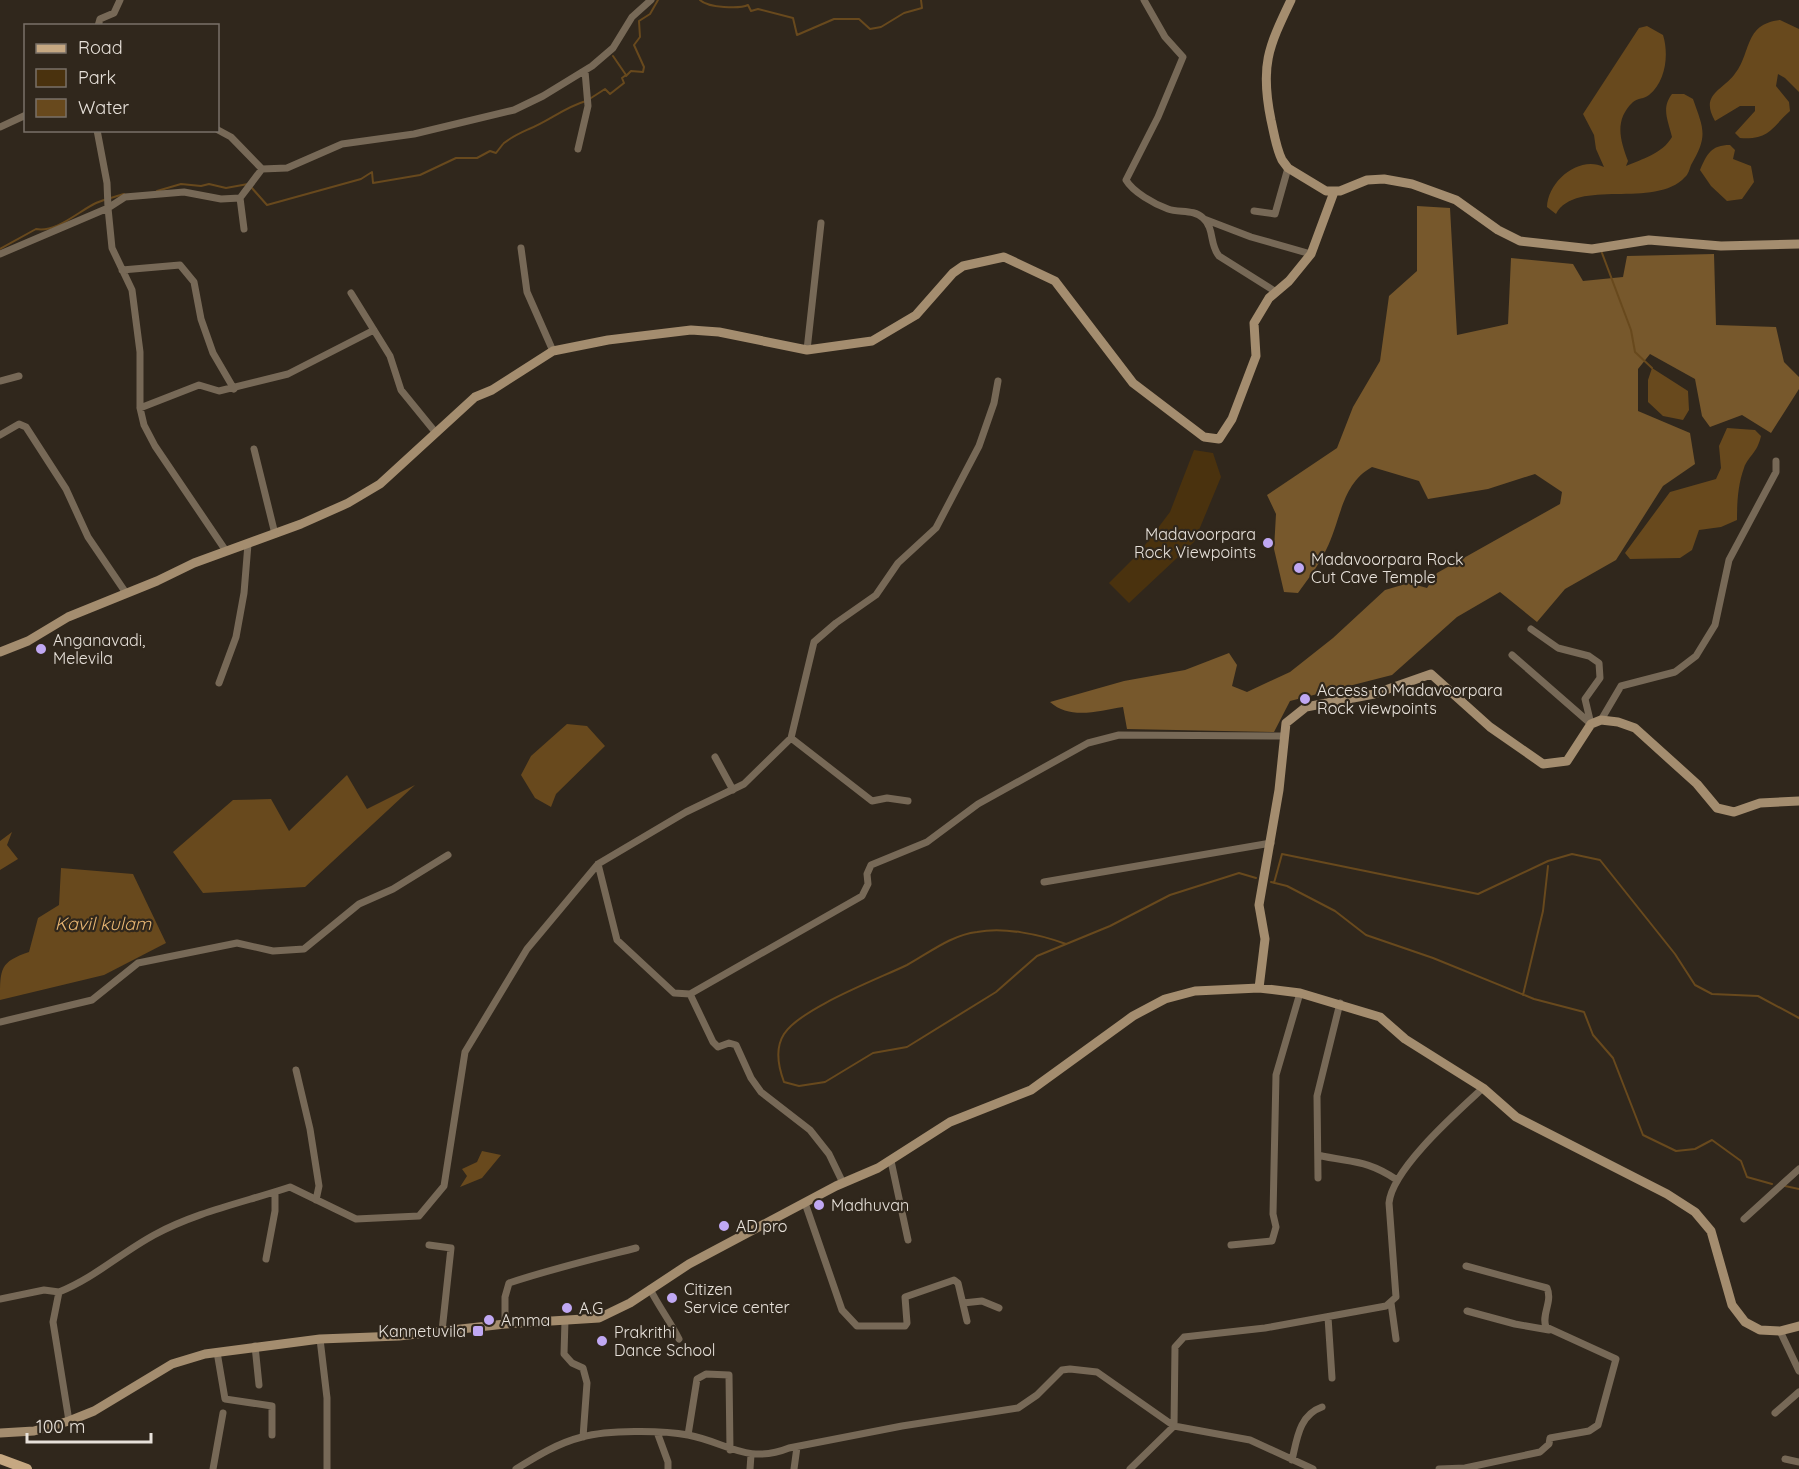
<svg xmlns="http://www.w3.org/2000/svg" width="1799" height="1469" viewBox="0 0 1799 1469" font-family="Quicksand,sans-serif">
<style>
.green{fill:#4a320e}
.forest{fill:#77582c}
.water{fill:#68491d}
.lines{fill:none;stroke-linecap:round;stroke-linejoin:round}
.stream{stroke:#68491d;stroke-width:2}
.street{stroke:#776957;stroke-width:7}
.secondary{stroke:#a48d6f;stroke-width:9}
.primary{stroke:#c6a882;stroke-width:10}
.poi-dot{fill:#c0a8f3;stroke:#30271c;stroke-width:2}
.labels{text-anchor:middle;dominant-baseline:central;stroke-width:4.5;stroke-linejoin:round;paint-order:stroke}
.poi-label{font-size:16px;fill:#e7e1da;stroke:#30271c;text-anchor:start}
.water-label{font-size:18px;font-style:italic;fill:#e7b572;stroke:#30271c}
</style>
<rect width="100%" height="100%" fill="#30271c"/>
<!-- green -->
<path class="green" d="M1194,450L1213,453L1221,477L1194,542L1129,603L1109,583L1139,553L1170,512Z"/>
<!-- forest -->
<path class="forest" d="M1417,206L1450,208L1457,335L1508,324L1511,258L1573,264L1583,281L1623,277L1627,256L1714,254L1716,325L1776,327L1784,362L1799,377V389L1771,433L1742,415L1710,427L1702,416L1695,379L1650,354L1638,369V411L1690,433L1695,464L1663,486L1616,560L1565,589L1537,622L1500,592L1457,617L1392,675L1290,701L1274,732L1127,729L1123,707C1098,711 1070,720 1050,702L1124,681L1185,670L1229,653L1237,665L1232,686L1247,692L1290,672L1333,638L1385,590L1409,583L1427,588L1437,573L1560,504L1562,492L1535,474L1488,489L1428,499L1419,481L1372,467C1341,484 1341,521 1326,550C1319,565 1308,579 1298,593L1284,592L1274,549L1276,514L1267,495L1337,448L1353,407L1380,361L1389,296L1417,271Z"/>
<!-- water -->
<path class="water" d="M1780,20L1799,29V92L1785,78L1778,74L1776,86L1789,102L1790,111C1771,128 1770,140 1740,138L1735,133L1755,111V106H1740L1715,121C1700,95 1721,91 1734,75C1752,54 1743,24 1780,20Z
M1647,26L1663,35C1669,54 1666,81 1649,95C1644,99 1638,98 1633,102C1614,120 1620,140 1628,161L1626,166C1642,159 1662,154 1672,137C1668,120 1661,108 1672,94H1684L1693,99C1704,130 1708,136 1691,165C1690,168 1688,175 1685,177C1655,210 1576,177 1556,214L1547,207C1548,181 1579,155 1604,167L1596,149L1594,135L1583,114L1639,28Z
M1730,145L1735,150L1733,159L1751,166L1754,182L1742,199L1727,201L1711,186L1700,170C1707,154 1711,145 1730,145Z
M1652,368L1688,391L1689,410L1683,420L1663,416L1648,402V380Z
M1727,428L1755,430L1761,436C1757,454 1748,456 1744,468C1738,484 1737,502 1737,520L1721,527L1699,530L1692,550L1680,558L1630,559L1625,553L1670,492L1716,479L1721,468L1719,446Z
M567,724L587,726L605,746L556,794L551,807L535,798L521,775L531,756Z
M347,775L367,809L415,785L305,887L203,893L173,852L233,800L271,799L289,831Z
M12,832L7,845L18,859L0,870V841Z
M61,868L133,874L166,943L104,975L0,1000C0,968 0,962 29,952L38,918L59,905Z
M482,1151L501,1155L482,1178L460,1187L467,1176L462,1169L477,1162Z"/>
<g class="lines">
<!-- stream -->
<path class="stream" d="M700,0C708,8 740,9 748,5L751,11L758,9L793,18L797,35L834,19H859L870,29L881,27L904,13L922,8L921,0
M626,76L631,71L643,72L644,67L634,45L640,37L639,21L650,14L658,0
M591,98L605,89L610,94L624,83L622,78L626,75L613,56
M504,143C513,136 520,133 529,129C549,121 565,107 586,101
M251,187L267,205L361,179L372,172L373,183L420,175L456,158H477L490,151L496,153L503,144
M157,191L181,184L201,186L209,184L226,188L248,184
M0,249L36,229C56,233 79,211 96,203C105,199 115,197 124,194
M1602,253L1631,330L1635,352L1652,368
M1271,882L1287,886L1335,911L1366,935L1433,958L1534,999L1584,1012L1593,1035L1613,1058L1643,1135L1676,1151L1695,1149L1712,1140L1741,1161L1747,1177L1772,1184
M1274,883L1282,854L1478,894L1548,861L1572,854L1600,860L1675,954L1695,985L1712,994L1758,996L1799,1018
M1066,944C1039,934 1004,927 977,932C951,935 929,953 907,965C878,979 801,1008 784,1034C775,1048 778,1066 784,1082L799,1086L825,1082L873,1053L907,1047L996,992L1037,956L1110,926L1170,895L1239,873L1256,878
M1523,995L1543,911L1548,866
M1785,1186L1799,1189"/>
<!-- street -->
<path class="street" d="M1144,0L1165,37L1183,57L1158,117L1126,180C1133,192 1154,204 1168,209C1179,213 1194,209 1203,218C1215,229 1209,244 1219,256L1276,292
M98,26L100,19L114,13L120,0
M0,127L26,115
M97,130L107,183L108,208L125,197L184,192L221,199L240,198L262,169L287,168L342,144L414,134L514,110L543,96L592,66L613,48L632,17L651,0
M218,130L231,137L262,169
M578,149L588,106L585,71
M240,198L244,229
M1254,211L1275,214L1288,168
M1204,219L1251,237L1311,254
M521,248L527,292L553,351
M0,254L108,208L112,248L132,290L140,352V408L144,425L155,446L226,551
M122,270L180,265L194,282L201,319L213,353L234,389
M351,293L390,356L401,390L436,433
M807,350L821,223
M0,381L19,376
M140,408L199,385L219,391L288,374L374,330
M0,435L19,424L26,427L66,489L88,537L126,593
M254,449L275,534
M1531,629L1558,648L1589,656L1599,663L1600,678L1585,699L1591,724
M1512,655L1591,724
M219,683L236,637L244,593L248,544
M1601,720L1621,686L1675,672L1696,656L1715,625L1729,560L1776,472V461
M791,738L872,801L887,798L908,801
M715,757L733,790
M598,864L617,940L674,993L690,994L713,1042L718,1047L729,1043L736,1045L751,1078L761,1092L810,1130L829,1154L843,1183
M1044,882L1271,843
M690,994L862,896L868,884L867,874L871,865L927,842L978,804L1088,743L1119,735L1283,736
M0,1022L92,1000L138,963L237,943L273,951L304,949L359,904L393,889L448,855
M296,1070L310,1129L319,1186L316,1200
M1318,1155C1351,1163 1366,1159 1397,1180
M891,1161L908,1240
M1318,1178L1317,1096L1340,1003
M805,1203L842,1310L857,1326H905L907,1323L905,1297L954,1280L958,1283L967,1321
M1744,1219L1799,1169
M429,1245L451,1248L442,1331
M1231,1245L1272,1241L1276,1227L1273,1214L1276,1075L1300,993
M266,1259L275,1211V1192
M650,1289C659,1307 670,1321 679,1339
M0,1299L44,1290L59,1292
M963,1303L982,1301L999,1308
M1391,1303L1396,1339
M1467,1311L1515,1324L1549,1330
M1328,1317L1332,1378
M565,1320L564,1354L572,1363L583,1368L587,1383L583,1437
M505,1324V1297L509,1283C551,1269 593,1259 636,1248
M1780,1331L1799,1371
M320,1339L327,1398V1469
M255,1346L259,1385
M217,1352L225,1399L272,1406V1435
M1775,1413L1799,1392
M69,1421L53,1322L59,1292C94,1278 121,1253 154,1235C196,1212 245,1202 290,1187L356,1219L419,1216L444,1186L465,1052L527,949L598,864L686,812L744,784L791,738L814,642L836,623L876,595L898,563L936,528L979,446L994,403L998,381
M657,1432L668,1462V1469
M688,1435L697,1379L706,1374L729,1375L730,1450
M1785,1459L1799,1462
M1292,1460C1297,1439 1299,1415 1322,1407
M213,1469L223,1413
M516,1469C537,1456 558,1443 582,1437C607,1430 662,1430 688,1435C726,1442 747,1465 789,1448L902,1426L1018,1408L1037,1395L1062,1370L1070,1369L1097,1372L1174,1426L1250,1440L1313,1469
M750,1469L751,1455
M794,1469L797,1447
M1130,1469L1174,1426L1175,1347L1184,1337L1265,1328L1386,1306L1396,1297L1389,1203C1392,1169 1457,1112 1483,1088
M1439,1469L1465,1468L1540,1452L1549,1444L1550,1438L1589,1431L1598,1425L1616,1359L1546,1327C1541,1314 1553,1302 1547,1288L1466,1266"/>
<!-- secondary -->
<path class="secondary" d="M1291,0C1268,48 1260,66 1271,120C1274,133 1276,148 1282,160L1288,168L1326,191H1340L1367,180L1384,179L1412,184L1456,200L1498,230L1520,241L1592,249L1649,240L1721,246L1799,244
M0,652L28,641L68,617L157,581L194,563L301,524L348,503L380,484L475,397L492,390L553,351L608,340L691,330L719,332L807,350L872,341L916,315L953,273L963,266L1004,257L1055,281L1133,383L1204,437L1219,439L1232,419L1256,356L1254,323L1269,298L1289,281L1311,254L1334,192
M1259,988L1265,939L1259,905L1279,790L1286,723L1306,707L1374,694L1431,674L1490,727L1543,764L1567,761L1591,724L1601,720L1618,722L1635,728L1697,784L1717,808L1734,812L1760,803L1799,801
M0,1433L34,1431L69,1421L94,1411L172,1364L205,1354L320,1339L399,1336L505,1324L599,1318L630,1303L689,1264L836,1186L878,1168L950,1122L1031,1090L1133,1016L1165,999L1195,991L1259,988L1300,993L1380,1017L1405,1039L1483,1088L1516,1117L1667,1194L1695,1212L1711,1231L1732,1305L1745,1322L1760,1330L1780,1331L1799,1326"/>
<!-- primary -->
<path class="primary" d="M0,1459L27,1469"/>
</g>
<!-- markers -->
<g class="poi-dot">
<circle cx="1268" cy="543" r="6"/>
<circle cx="1299" cy="568" r="6"/>
<circle cx="41" cy="649" r="6"/>
<circle cx="1305" cy="699" r="6"/>
<circle cx="819" cy="1205" r="6"/>
<circle cx="724" cy="1226" r="6"/>
<circle cx="672" cy="1298" r="6"/>
<circle cx="567" cy="1308" r="6"/>
<circle cx="489" cy="1320" r="6"/>
<rect x="472" y="1325" width="12" height="12" rx="3"/>
<circle cx="602" cy="1341" r="6"/>
</g>
<g class="labels">
<!-- poi labels -->
<g class="poi-label">
<text x="1256" y="534" text-anchor="end">Madavoorpara<tspan x="1256" dy="18">Rock Viewpoints</tspan></text>
<text x="1311" y="559">Madavoorpara Rock<tspan x="1311" dy="18">Cut Cave Temple</tspan></text>
<text x="53" y="640">Anganavadi,<tspan x="53" dy="18">Melevila</tspan></text>
<text x="1317" y="690">Access to Madavoorpara<tspan x="1317" dy="18">Rock viewpoints</tspan></text>
<text x="831" y="1205">Madhuvan</text>
<text x="736" y="1226">AD pro</text>
<text x="684" y="1289">Citizen<tspan x="684" dy="18">Service center</tspan></text>
<text x="579" y="1308">A.G</text>
<text x="501" y="1320">Amma</text>
<text x="466" y="1331" text-anchor="end">Kannetuvila</text>
<text x="614" y="1332">Prakrithi<tspan x="614" dy="18">Dance School</tspan></text>
</g>
<!-- water labels -->
<g class="water-label">
<text x="103" y="923">Kavil kulam</text>
</g>
</g>
<!-- legend -->
<rect x="24" y="24" width="195" height="108" fill="#30271c" stroke="#797168" stroke-width="1.5"/>
<rect x="36" y="44" width="30" height="9" fill="#c6a882" stroke="#797168" stroke-width="1.5"/>
<text x="78" y="54" font-size="18" fill="#e7e1da">Road</text>
<rect x="36" y="69" width="30" height="18" fill="#4a320e" stroke="#797168" stroke-width="1.5"/>
<text x="78" y="84" font-size="18" fill="#e7e1da">Park</text>
<rect x="36" y="99" width="30" height="18" fill="#68491d" stroke="#797168" stroke-width="1.5"/>
<text x="78" y="114" font-size="18" fill="#e7e1da">Water</text>
<!-- scale -->
<path d="M27 1433v9h124v-9" fill="none" stroke="#e7e1da" stroke-width="3"/>
<text x="36" y="1433" font-size="18" fill="#e7e1da" stroke="#30271c" stroke-width="4.5" paint-order="stroke">100 m</text>
</svg>
